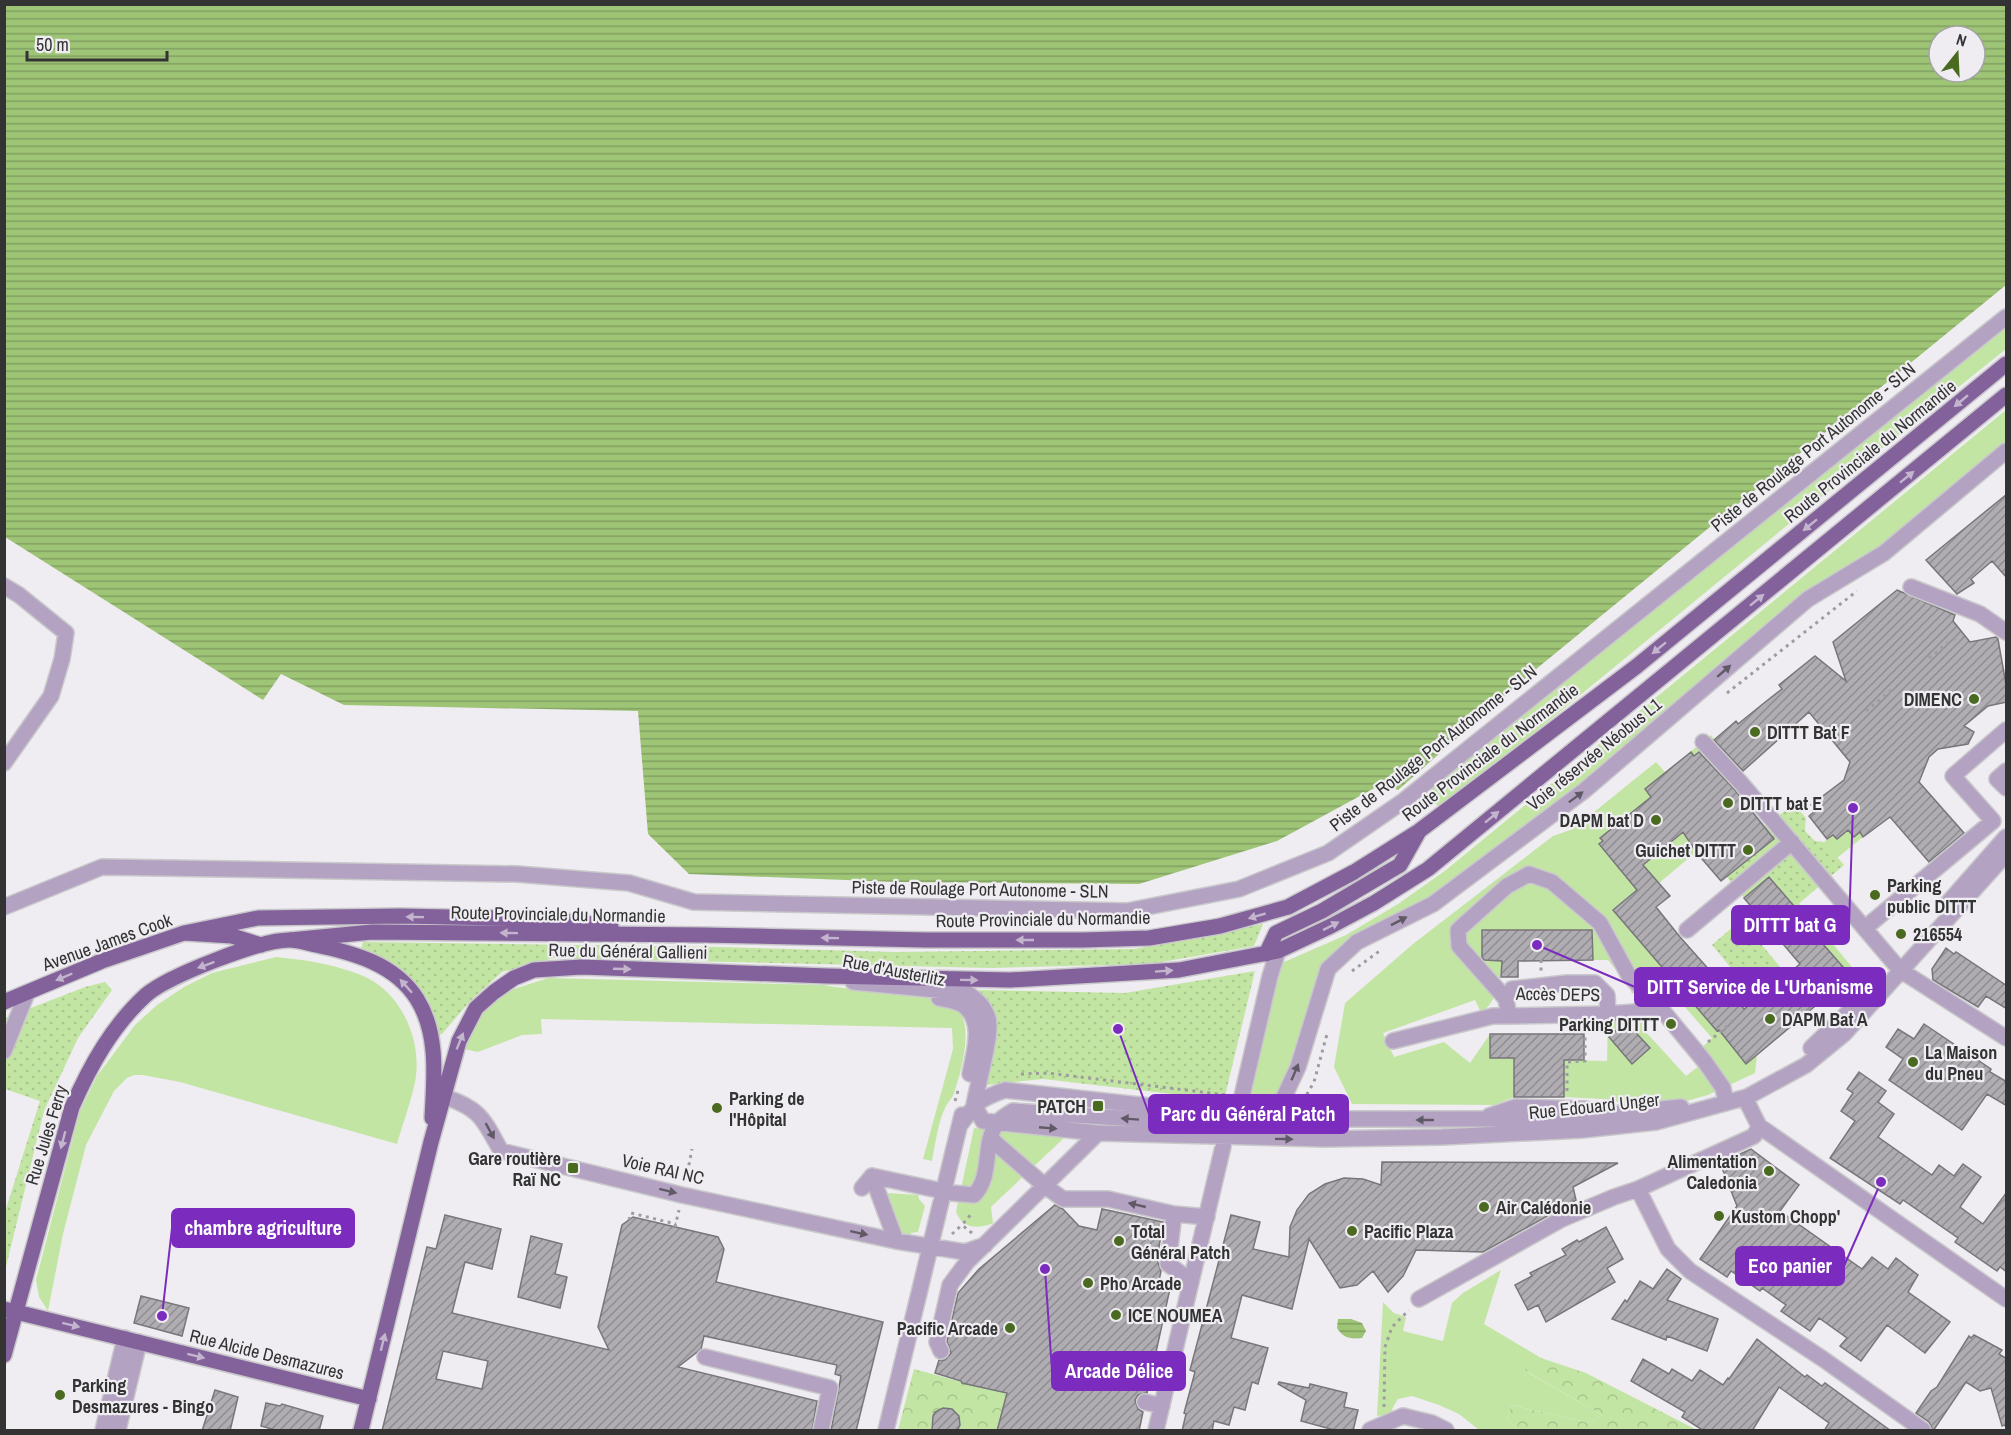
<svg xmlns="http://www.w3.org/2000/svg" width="2011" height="1435" viewBox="0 0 2011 1435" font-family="'Archivo Narrow',sans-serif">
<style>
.grass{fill:#c3e5a3}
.forest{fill:url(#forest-crowns)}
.park{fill:url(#park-dots)}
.water{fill:url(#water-rules);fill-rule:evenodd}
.building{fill:url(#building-hatch);stroke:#78767a;stroke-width:1.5;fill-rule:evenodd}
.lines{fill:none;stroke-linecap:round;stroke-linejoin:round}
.minor-casing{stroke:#c9c8cb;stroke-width:18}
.major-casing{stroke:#c9c8cb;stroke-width:18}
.path{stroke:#9d9c9e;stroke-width:3;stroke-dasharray:3 4.5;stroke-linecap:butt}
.minor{stroke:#b4a2c2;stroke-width:15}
.major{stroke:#83619b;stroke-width:15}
.oneway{fill:#c4b5cf}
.oneway2{fill:#605a66}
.poi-dot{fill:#4a6a20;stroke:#efedf1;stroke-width:2}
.labels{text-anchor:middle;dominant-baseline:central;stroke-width:4.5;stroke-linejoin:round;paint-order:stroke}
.street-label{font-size:18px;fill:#333334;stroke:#efedf1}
.poi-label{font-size:18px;font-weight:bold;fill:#333334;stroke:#efedf1;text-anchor:start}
.leader{fill:none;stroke:#7b2cbf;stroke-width:2}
.callout-dot{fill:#7b2cbf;stroke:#efedf1;stroke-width:2}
.callout{fill:#7b2cbf;stroke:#7b2cbf;stroke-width:2}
.callout-label{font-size:20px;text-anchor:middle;font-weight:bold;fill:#fff}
</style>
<defs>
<pattern id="forest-crowns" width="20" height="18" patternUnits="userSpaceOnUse" patternTransform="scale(1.5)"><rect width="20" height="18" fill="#c3e5a3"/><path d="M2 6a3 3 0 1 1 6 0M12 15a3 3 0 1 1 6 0" fill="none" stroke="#a8c58d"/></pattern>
<pattern id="park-dots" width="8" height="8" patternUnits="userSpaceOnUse" patternTransform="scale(1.5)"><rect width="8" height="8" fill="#c3e5a3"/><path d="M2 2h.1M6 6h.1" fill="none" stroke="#a8c58d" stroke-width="1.8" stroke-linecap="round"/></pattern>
<pattern id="water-rules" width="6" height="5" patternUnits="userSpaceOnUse" patternTransform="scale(1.5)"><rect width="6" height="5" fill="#9ec476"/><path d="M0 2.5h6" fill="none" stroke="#81a062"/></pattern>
<pattern id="building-hatch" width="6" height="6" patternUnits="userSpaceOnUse" patternTransform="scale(1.5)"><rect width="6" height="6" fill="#afadb1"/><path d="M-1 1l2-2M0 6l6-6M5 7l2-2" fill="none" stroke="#8f8d91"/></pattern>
</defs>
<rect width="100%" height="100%" fill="#efedf1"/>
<!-- grass -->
<path class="grass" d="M2006,326V349L1835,486L1534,733L1438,806L1426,793Z
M2006,410V446L1883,549L1432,900L1325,964L1295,1063L1278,1096L1253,1112L1245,1102L1273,978L1282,963L1346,935L1398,904L1446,870Z
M1711,735L1740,774L1730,783L1709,759L1701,765L1696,852L1659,883L1653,876L1613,910L1717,1031L1722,1033L1746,1064L1757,1055L1755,1073L1708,1095L1658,1109L1602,1099L1564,1097V1060L1607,1061L1608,1014L1641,1017L1644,1030L1686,1076L1704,1062L1697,1052L1712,1038L1657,975L1632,994L1629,986L1608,960H1593L1592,930H1482V959L1502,961C1500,980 1497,1002 1481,1013L1475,1000L1383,1033L1394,1057L1444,1042L1470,1063L1490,1034V1058H1514V1097L1494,1105L1352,1104L1334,1067L1345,1003L1413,944L1553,836L1573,829L1656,762L1665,772Z
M1848,830L1854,837L1860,832L1863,837L1837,858L1824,842L1833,835L1837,839Z
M1799,903L1866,984L1859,993L1837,987L1824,941L1795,907Z
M276,957C306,960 333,964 361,975C401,991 423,1040 415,1082C411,1102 403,1123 397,1144L180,1082L143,1075H134L127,1078L114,1091L86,1145L63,1234L48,1311L39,1297L36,1280L80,1111L97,1076L135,1025L157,1005L184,987L212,973Z
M548,978L824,985C865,993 909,990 950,1004C978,1014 961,1073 954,1093C952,1099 947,1103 945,1108C938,1122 935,1146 932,1161L923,1159L953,1049L952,1028L541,1019L542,1034L522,1035L478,1052L459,1048L479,1015L505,992Z
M974,1128L1065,1137L991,1207L993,1223C978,1230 962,1228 956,1212Z
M887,1193L918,1195L919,1199L925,1206L918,1232L911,1233L909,1238L902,1235Z
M1501,1270L1484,1324L1541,1358L1525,1371L1602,1415L1590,1423L1511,1405L1507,1419L1517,1430H1479L1459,1414L1439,1405L1412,1396L1398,1399L1392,1409L1394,1414L1377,1416L1383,1302L1394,1313L1406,1317L1403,1331L1443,1341L1452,1303L1463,1293Z"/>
<!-- forest -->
<path class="forest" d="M1541,1358L1586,1373L1697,1430H1517L1507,1419L1511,1405L1590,1423L1602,1415L1524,1370Z
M914,1369L991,1390L1005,1386L1141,1421L1139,1430H898Z"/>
<!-- park -->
<path class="park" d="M1794,804L1806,818L1805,831L1815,841L1824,842L1844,865L1795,907L1769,877L1744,898L1726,876L1774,840L1764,827Z
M1741,920L1781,968L1752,993L1712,945Z
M1263,924L1254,946L1150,964L991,968L554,958L502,972L471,1000L442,1034L437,1036L418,991L360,952L363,942L720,947L895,952L1135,949Z
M1255,971L1224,1100L1043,1079L985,1085L995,1042V1016L978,990L1125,993Z
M105,982L112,990L78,1038L44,1111L5,1271V1212L40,1101L5,1089V1018L85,987Z"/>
<!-- water -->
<path class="water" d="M4,5H2006V285L1530,674L1398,790L1382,784L1277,841L1139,884L897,882L689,874L648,834L638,711L344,705L281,674L263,700L5,537ZM1939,36H1975V72H1939Z
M1338,1319H1351L1362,1323L1366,1331L1362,1338C1350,1339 1343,1338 1337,1328Z"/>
<!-- building -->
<path class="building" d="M2007,494V578L1992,561L1971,579L1974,583L1957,594L1926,560Z
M1897,590L1955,615L1953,621L1970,642L1996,637L1998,639L2007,690V702L1988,706L1964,726L1974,732L1968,744L1938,749L1929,757L1919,782L1964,833L1929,862L1890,817L1863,837L1860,832L1854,837L1848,830L1837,839L1833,835L1827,839L1809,816L1815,811L1811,805L1844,780L1850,762L1809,712L1743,771L1714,740L1736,721L1738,724L1764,703L1782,689L1779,685L1815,656L1846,681L1833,642Z
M1691,752L1694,756L1699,752L1734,789L1774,839L1721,881L1696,852L1683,832L1643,865L1670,896L1656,907L1680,937L1744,1009L1800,964L1744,898L1769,877L1824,941L1822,943L1851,976L1746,1064L1719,1030L1717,1031L1613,910L1637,890L1599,844L1603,841L1600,838L1651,797L1645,789Z
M1482,930H1592L1593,960L1518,961V977H1501L1502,961L1484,960L1482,957Z
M1946,948L1954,954L1956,952L2007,986V1009L1986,996L1978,1007L1933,980L1932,969Z
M1626,1022L1650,1048L1632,1064L1609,1037Z
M1924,1024L1991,1069L1990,1072L2007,1082V1106L1987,1094L1962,1130L1889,1080L1903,1059L1886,1047L1898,1029L1914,1039Z
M1490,1034H1584V1060H1564V1097H1514V1058H1490Z
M1859,1072L1886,1091L1878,1102L1894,1114L1878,1137L1932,1175L1939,1165L1954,1176L1963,1164L1981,1177L1960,1207L1983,1224L2007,1192V1272L2000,1267L1997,1271L1955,1242L1958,1238L1903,1200L1900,1204L1830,1158L1855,1121L1841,1111L1853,1093L1847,1089Z
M1751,1149L1799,1185L1780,1211L1862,1269L1872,1257L1888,1269L1896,1258L1918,1275L1908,1292L1950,1322L1925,1353L1887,1325L1861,1361L1840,1346L1847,1338L1819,1318L1810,1331L1781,1311L1786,1305L1762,1288L1760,1291L1731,1271L1727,1277L1700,1259L1737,1206L1720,1163Z
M1382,1162L1618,1163L1573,1187L1576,1200L1483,1252L1416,1250L1403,1276L1388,1292L1373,1271L1357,1285L1340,1288L1309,1239L1292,1309L1242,1295L1231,1338L1268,1348L1258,1384L1252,1382L1245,1410L1234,1407L1229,1425L1214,1421L1212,1431H1182L1186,1414L1184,1413L1195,1372L1190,1370L1231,1215L1260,1222L1253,1249L1289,1257L1290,1227L1297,1210L1309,1194L1325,1184L1344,1178L1363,1179L1381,1185Z
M1055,1205L1063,1209L1079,1226L1097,1230L1102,1209L1163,1222L1157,1260L1161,1271L1159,1281L1171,1284L1147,1393L1138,1395L1135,1400L1138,1409L1143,1412L1139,1431H997L1007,1393L962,1383L961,1381L935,1373L939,1360H945L951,1353L947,1341L958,1293L979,1269Z
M445,1215L501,1229L492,1269L465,1262L452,1313L609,1350L598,1327L622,1225L633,1217L718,1237L724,1249L716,1282L883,1322L856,1431H831L841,1376L835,1374L837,1365L704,1336L701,1349L678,1367L817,1401L812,1431H382L427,1247L436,1249ZM443,1351L488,1361L482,1389L436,1379Z
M1606,1227L1623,1259L1607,1268L1615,1282L1546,1322L1538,1305L1528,1310L1515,1285L1532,1276L1530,1273L1566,1255L1562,1249L1577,1240L1579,1242Z
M531,1236L562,1244L555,1274L567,1277L560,1308L518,1297Z
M1667,1269L1681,1279L1667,1300L1718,1319L1707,1351L1667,1336L1666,1340L1612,1319L1625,1300L1627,1302L1640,1281L1653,1289Z
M141,1296L189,1308L182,1336L134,1323Z
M1974,1335L2002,1350L1999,1354L2007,1359V1425L2002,1426L1991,1388L1980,1391L1966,1382L1933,1431L1929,1422L1916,1413L1931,1391L1937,1387L1969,1336L1971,1338Z
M1757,1339L1805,1377L1807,1375L1822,1386L1825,1383L1891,1431H1824L1829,1423L1779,1387L1752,1431H1704L1682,1417L1685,1412L1631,1381L1643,1359L1669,1374L1672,1369L1692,1381L1700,1370L1723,1385L1728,1378L1729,1379Z
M1279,1382L1309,1388L1310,1384L1347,1393L1344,1407L1358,1410L1353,1431H1338L1301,1421L1306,1400L1278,1384Z
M215,1390L238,1397L230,1431H202Z
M266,1403L280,1406L282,1404L323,1416L319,1431H279L261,1426Z
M943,1408L952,1409L959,1416L960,1425L957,1431H932L933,1416L935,1412Z"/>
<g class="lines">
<!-- minor casing -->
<g class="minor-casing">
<path id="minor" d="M4,586L19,595L66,633L62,659L51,696L4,763
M1911,587L1980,614L2006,632
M1703,742L1741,783L1900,970L2006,1038
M2006,771L1997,779L2006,788
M1947,904L2006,837
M4,907L102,867L517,874L629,883L694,902L1127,911L1239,889L1328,853L1402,802L2006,317
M1865,928L1993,821L1953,776L2006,730
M1687,930L1792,842
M853,982L967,993C977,1000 984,1006 988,1018C993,1033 977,1086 974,1105L983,1121L1098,1133L1325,1139L1442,1137L1582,1130L1656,1122L1747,1097L1806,1065L1844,1034L2006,854
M1567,983H1595L1607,995L1608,1014L1509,1016L1506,999L1512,989Z
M939,998C946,1000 957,1001 963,1005C985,1021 974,1052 970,1074
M1506,999L1459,946L1458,930L1507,886L1529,874L1552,882L1600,923L1628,974L1662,1010L1705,1062L1723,1088L1726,1103
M1608,1014L1662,1010
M1393,1041L1493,1016H1509
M1811,1048L1859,1002
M4,1051L27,993
M445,1097C481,1109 483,1119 501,1151L682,1195L896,1241L965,1252L985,1245
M1745,1098L1759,1126L2006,1299
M1260,1116L1273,1109L1284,1097L1298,1067L1328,969L1357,942L1433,904L1585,790L1808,599L1884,553L2006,451
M1489,1116L1515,1107L1586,1109
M960,1125C976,1103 979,1099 1005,1090L1213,1113L1339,1119H1561L1681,1107
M991,1139L1045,1186L1063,1199H1108L1174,1214L1207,1217
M872,1176L896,1241
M862,1188L872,1176L952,1193L974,1195C993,1176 982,1144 997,1123C1001,1118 1008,1114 1013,1111L1183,1122L1251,1124
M1638,1189L1668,1249L1690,1271L1823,1359L1923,1430
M1174,1214L1168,1264L1191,1281
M1419,1299L1562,1219L1614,1197L1638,1189L1754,1136L1759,1126
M941,1351L937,1342L950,1285L967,1262L1098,1133
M705,1357L830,1388L821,1430
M1145,1402L1162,1406
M103,1430L125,1338
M118,1430L139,1342
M886,1430L962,1115
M1156,1430L1225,1138L1242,1096L1270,976L1278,951
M1370,1430L1403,1416L1432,1423L1446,1430"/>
</g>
<!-- major casing -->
<g class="major-casing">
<path id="major" d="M184,933L258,918L400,916L545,919L611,926
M290,940L372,932L704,935L925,940H1083L1149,938L1220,926L1288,907L1354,872L1419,831L1637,666L2006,364
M1266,954L1276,933L1322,911L1400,865L1418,833
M4,1002L102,961L184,933L232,936L261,945
M4,1309L369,1399
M4,1355L72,1107C90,1066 112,1026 146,995C168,976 260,940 289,940C298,940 307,943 316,945C354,953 395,964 417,999C439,1034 434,1079 432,1118
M361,1430L431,1142L459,1041L476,1008L494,992L514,978L534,970L582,967L827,976L1010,980L1179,970L1278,951L1331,926L1374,903L1428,869L2006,395"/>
</g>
<!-- path -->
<path class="path" d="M1929,658L1956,637
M1727,693L1857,591
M1866,711L1893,689
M1541,960V971
M1352,971L1381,950
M1708,1042L1732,1022L1730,1020
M1021,1074L1048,1073L1226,1095
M1567,1091V1062L1585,1061V1032
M955,1101L959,1087
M1303,1101L1314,1082L1327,1034
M686,1180L692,1149
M629,1220L631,1213L676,1224
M675,1227L679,1210
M972,1233L962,1225L973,1212
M952,1234L962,1225
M1384,1407L1385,1347L1392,1327L1409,1310"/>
<!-- minor -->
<use href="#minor" class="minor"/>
<!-- major -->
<use href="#major" class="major"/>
</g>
<!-- one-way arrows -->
<defs><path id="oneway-solid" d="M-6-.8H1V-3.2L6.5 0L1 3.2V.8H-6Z" transform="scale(1.5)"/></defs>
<g class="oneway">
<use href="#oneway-solid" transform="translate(1961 401) rotate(140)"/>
<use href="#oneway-solid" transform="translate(1907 477) rotate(-39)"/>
<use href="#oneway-solid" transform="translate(1810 525) rotate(141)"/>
<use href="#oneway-solid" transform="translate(1757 600) rotate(-39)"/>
<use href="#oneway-solid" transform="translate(1659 648) rotate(141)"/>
<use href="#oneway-solid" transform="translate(1492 817) rotate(-39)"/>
<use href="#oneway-solid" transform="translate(1257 916) rotate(164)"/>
<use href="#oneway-solid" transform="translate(415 917) rotate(-179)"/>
<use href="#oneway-solid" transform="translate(1331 926) rotate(-27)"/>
<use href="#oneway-solid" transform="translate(509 933) rotate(-179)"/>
<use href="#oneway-solid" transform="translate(830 938) rotate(-179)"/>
<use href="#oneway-solid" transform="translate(1025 940) rotate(180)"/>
<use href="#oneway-solid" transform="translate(206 965) rotate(160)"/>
<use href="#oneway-solid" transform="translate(622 969) rotate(2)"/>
<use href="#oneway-solid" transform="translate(1164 971) rotate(-4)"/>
<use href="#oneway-solid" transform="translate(64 977) rotate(157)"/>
<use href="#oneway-solid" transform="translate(969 980) rotate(1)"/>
<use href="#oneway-solid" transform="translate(406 986) rotate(-132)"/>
<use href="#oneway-solid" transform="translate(460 1041) rotate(-68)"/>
<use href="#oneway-solid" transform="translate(63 1140) rotate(105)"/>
<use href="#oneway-solid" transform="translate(71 1325) rotate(14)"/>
<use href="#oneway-solid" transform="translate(383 1342) rotate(-76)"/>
<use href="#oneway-solid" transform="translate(196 1356) rotate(14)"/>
</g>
<g class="oneway2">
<use href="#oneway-solid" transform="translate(1724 671) rotate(-41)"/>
<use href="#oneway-solid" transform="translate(1576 797) rotate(-37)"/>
<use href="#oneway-solid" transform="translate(1399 921) rotate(-27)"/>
<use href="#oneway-solid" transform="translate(1295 1072) rotate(-67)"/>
<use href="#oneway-solid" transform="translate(1130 1119) rotate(-176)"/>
<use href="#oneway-solid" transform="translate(1425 1120) rotate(-180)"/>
<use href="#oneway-solid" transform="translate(1048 1128) rotate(5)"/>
<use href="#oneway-solid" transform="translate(490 1131) rotate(61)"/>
<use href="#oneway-solid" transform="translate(1284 1139) rotate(1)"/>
<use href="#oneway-solid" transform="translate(668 1191) rotate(14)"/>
<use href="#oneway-solid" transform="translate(1137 1205) rotate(-167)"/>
<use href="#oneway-solid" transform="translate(859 1233) rotate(12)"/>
</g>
<!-- markers -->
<g class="poi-dot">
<circle cx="1974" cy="699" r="6"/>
<circle cx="1755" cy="732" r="6"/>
<circle cx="1728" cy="803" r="6"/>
<circle cx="1656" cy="820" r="6"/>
<circle cx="1748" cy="850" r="6"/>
<circle cx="1875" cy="895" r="6"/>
<circle cx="1901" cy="934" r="6"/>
<circle cx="1770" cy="1019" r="6"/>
<circle cx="1671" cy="1024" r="6"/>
<circle cx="1913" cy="1062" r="6"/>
<rect x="1092" y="1100" width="12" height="12" rx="3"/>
<circle cx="717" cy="1108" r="6"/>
<rect x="567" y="1162" width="12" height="12" rx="3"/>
<circle cx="1769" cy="1171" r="6"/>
<circle cx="1484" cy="1207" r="6"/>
<circle cx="1719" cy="1216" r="6"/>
<circle cx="1352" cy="1231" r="6"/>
<circle cx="1119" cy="1241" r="6"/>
<circle cx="1088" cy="1283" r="6"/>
<circle cx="1116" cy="1315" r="6"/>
<circle cx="1010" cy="1328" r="6"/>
<circle cx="60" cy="1395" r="6"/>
</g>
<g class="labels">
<!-- street labels -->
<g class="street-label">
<text transform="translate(1813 447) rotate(-39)">Piste de Roulage Port Autonome - SLN</text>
<text transform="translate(1870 451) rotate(-39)">Route Provinciale du Normandie</text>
<text transform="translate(1433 748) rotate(-38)">Piste de Roulage Port Autonome - SLN</text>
<text transform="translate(1490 752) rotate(-37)">Route Provinciale du Normandie</text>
<text transform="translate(1594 754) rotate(-39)">Voie réservée Néobus L1</text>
<text transform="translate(980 889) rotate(1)">Piste de Roulage Port Autonome - SLN</text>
<text transform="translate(558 914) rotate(1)">Route Provinciale du Normandie</text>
<text transform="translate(1043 919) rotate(-1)">Route Provinciale du Normandie</text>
<text transform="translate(107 942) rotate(-20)">Avenue James Cook</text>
<text transform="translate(628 951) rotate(1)">Rue du Général Gallieni</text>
<text transform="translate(894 970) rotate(11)">Rue d'Austerlitz</text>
<text transform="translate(1558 994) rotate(1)">Accès DEPS</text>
<text transform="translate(1594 1106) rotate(-6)">Rue Edouard Unger</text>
<text transform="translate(46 1135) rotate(-73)">Rue Jules Ferry</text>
<text transform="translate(663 1169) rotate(13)">Voie RAI NC</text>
<text transform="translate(267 1354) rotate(14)">Rue Alcide Desmazures</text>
</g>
<!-- poi labels -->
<g class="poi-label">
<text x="1962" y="699" text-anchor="end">DIMENC</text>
<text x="1767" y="732">DITTT Bat F</text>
<text x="1740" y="803">DITTT bat E</text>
<text x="1644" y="820" text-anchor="end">DAPM bat D</text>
<text x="1736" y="850" text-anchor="end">Guichet DITTT</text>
<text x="1887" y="885">Parking<tspan x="1887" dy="21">public DITTT</tspan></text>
<text x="1913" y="934">216554</text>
<text x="1782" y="1019">DAPM Bat A</text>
<text x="1659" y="1024" text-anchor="end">Parking DITTT</text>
<text x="1925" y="1052">La Maison<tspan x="1925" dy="21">du Pneu</tspan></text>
<text x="729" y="1098">Parking de<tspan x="729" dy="21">l'Hôpital</tspan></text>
<text x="1086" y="1106" text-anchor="end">PATCH</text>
<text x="561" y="1158" text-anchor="end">Gare routière<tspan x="561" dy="21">Raï NC</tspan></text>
<text x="1757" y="1161" text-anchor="end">Alimentation<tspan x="1757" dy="21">Caledonia</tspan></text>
<text x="1496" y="1207">Air Calédonie</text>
<text x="1731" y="1216">Kustom Chopp'</text>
<text x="1131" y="1231">Total<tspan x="1131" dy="21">Général Patch</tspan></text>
<text x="1364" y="1231">Pacific Plaza</text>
<text x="1100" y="1283">Pho Arcade</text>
<text x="1128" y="1315">ICE NOUMEA</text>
<text x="998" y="1328" text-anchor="end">Pacific Arcade</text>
<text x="72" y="1385">Parking<tspan x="72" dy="21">Desmazures - Bingo</tspan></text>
</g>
</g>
<!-- callouts -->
<path class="leader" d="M1853 808L1849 925M1537 945L1635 987M1118 1029L1149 1114M162 1316L172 1228M1881 1182L1844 1266M1045 1269L1052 1371"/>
<g class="callout-dot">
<circle cx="1853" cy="808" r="6"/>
<circle cx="1537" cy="945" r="6"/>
<circle cx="1118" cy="1029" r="6"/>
<circle cx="162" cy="1316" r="6"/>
<circle cx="1881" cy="1182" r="6"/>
<circle cx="1045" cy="1269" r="6"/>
</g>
<g class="callout">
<rect x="1732" y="906" width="117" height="38" rx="6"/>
<rect x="1635" y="968" width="250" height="38" rx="6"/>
<rect x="1149" y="1095" width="199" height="38" rx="6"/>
<rect x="172" y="1209" width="182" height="38" rx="6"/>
<rect x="1736" y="1247" width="108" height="38" rx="6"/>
<rect x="1052" y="1352" width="133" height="38" rx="6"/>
</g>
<g class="callout-label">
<text x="1790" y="932">DITTT bat G</text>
<text x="1760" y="994">DITT Service de L'Urbanisme</text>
<text x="1248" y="1121">Parc du Général Patch</text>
<text x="263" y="1235">chambre agriculture</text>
<text x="1790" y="1273">Eco panier</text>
<text x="1119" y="1378">Arcade Délice</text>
</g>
<!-- border -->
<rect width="2011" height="1435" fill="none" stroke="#333334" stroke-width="12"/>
<!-- north arrow -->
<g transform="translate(1957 54) rotate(18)"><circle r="28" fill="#efedf1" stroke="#a4a3a5" stroke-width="1.5"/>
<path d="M0-4.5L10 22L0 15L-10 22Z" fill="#4a6a20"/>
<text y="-9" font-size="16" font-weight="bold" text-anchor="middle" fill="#333334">N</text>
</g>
<!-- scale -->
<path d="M27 51v9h140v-9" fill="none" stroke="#333334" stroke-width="3"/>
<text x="36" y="51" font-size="18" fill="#333334" stroke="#efedf1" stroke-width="4.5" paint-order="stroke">50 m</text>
</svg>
